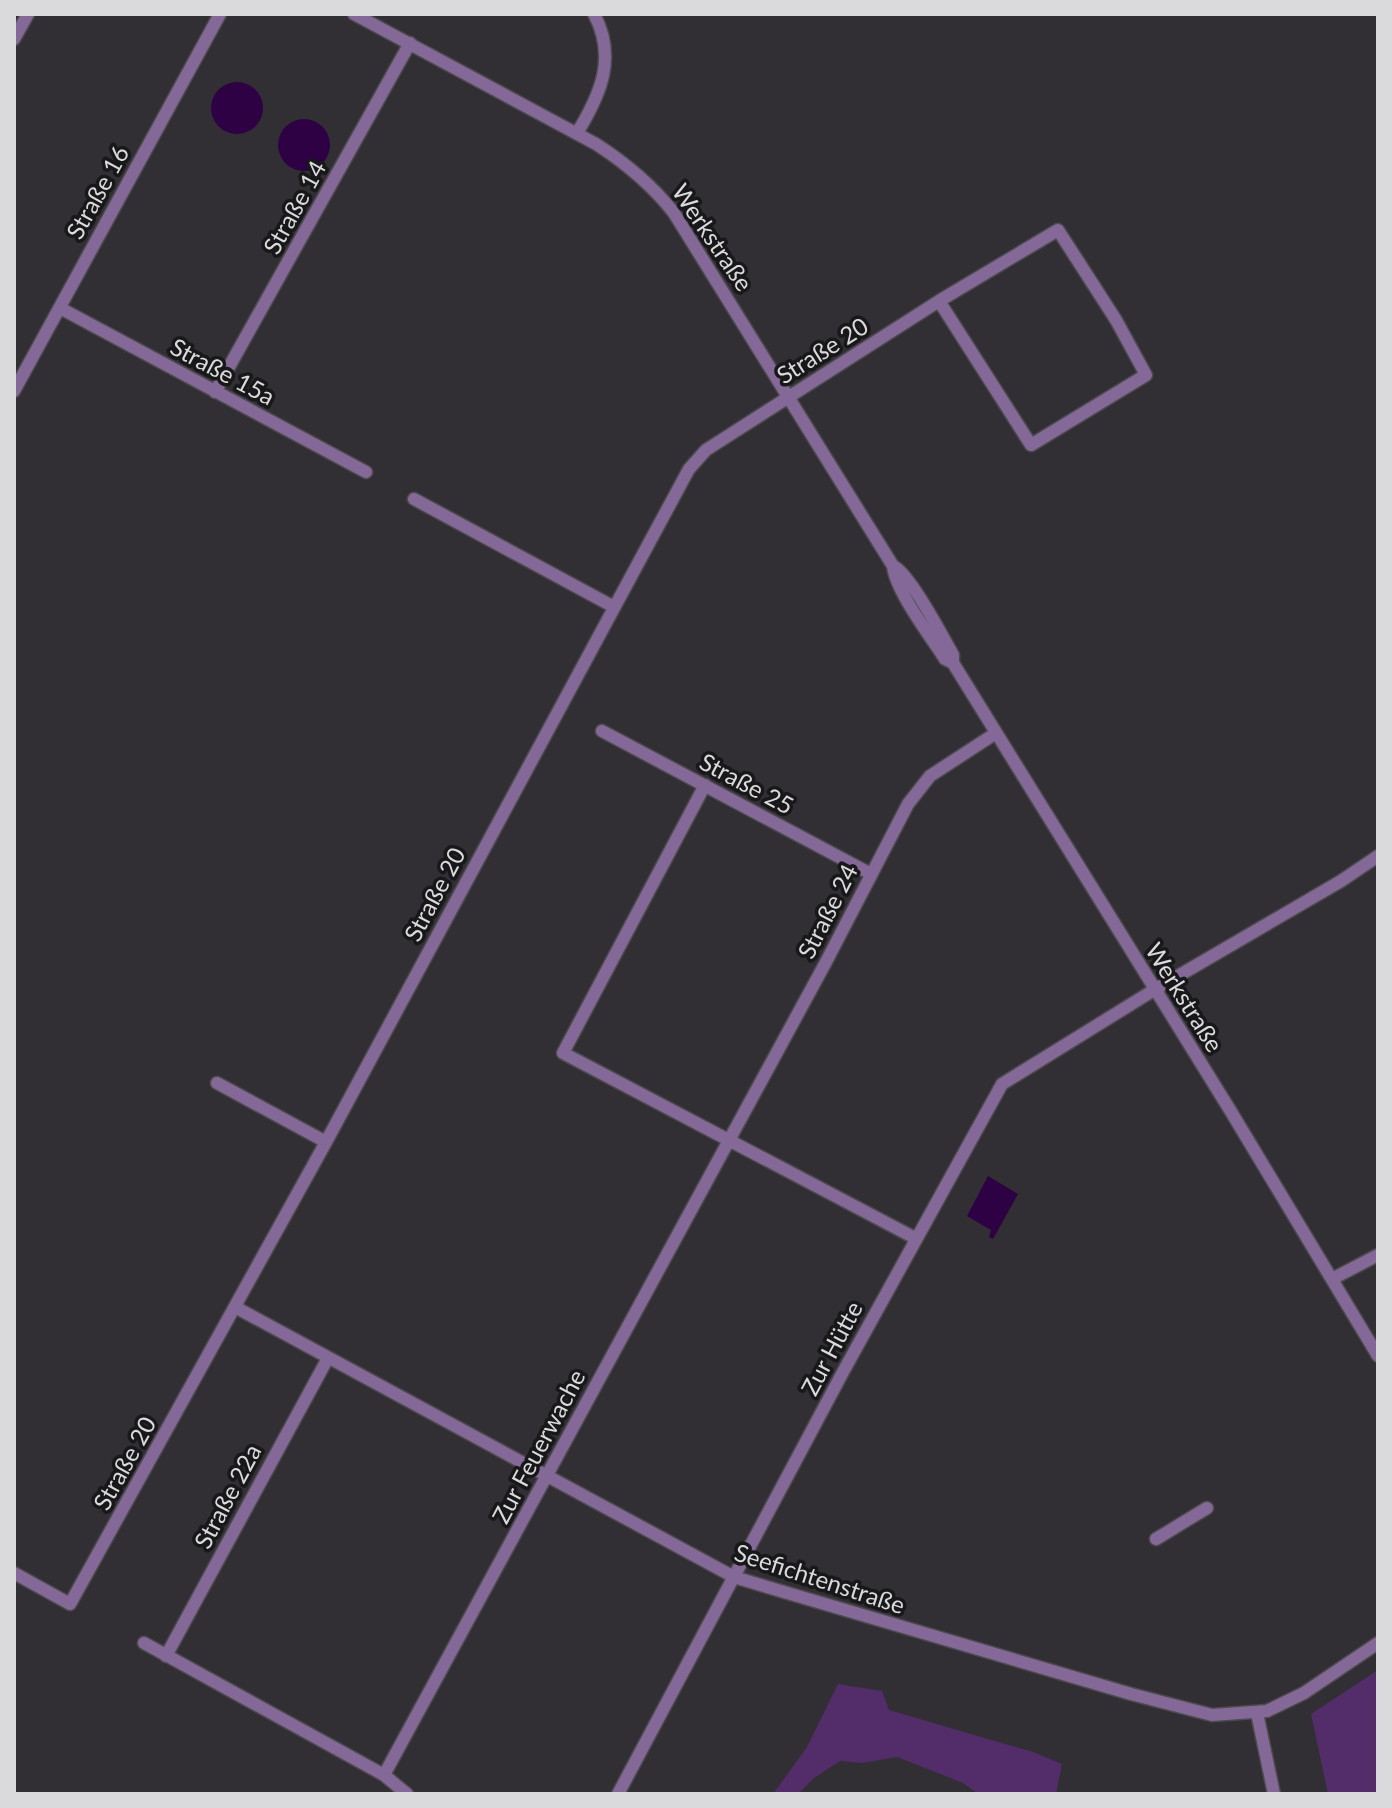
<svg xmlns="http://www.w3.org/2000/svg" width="1392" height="1808" viewBox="0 0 1392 1808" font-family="Lato,sans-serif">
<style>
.green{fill:#522d69}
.water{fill:#2e0144}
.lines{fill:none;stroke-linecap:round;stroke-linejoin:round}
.minor-casing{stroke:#4c4a4e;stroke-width:15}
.minor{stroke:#846897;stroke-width:12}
.labels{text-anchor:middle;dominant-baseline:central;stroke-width:7;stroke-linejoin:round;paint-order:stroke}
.street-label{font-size:24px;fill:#dad9dc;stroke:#181719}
</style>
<rect width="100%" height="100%" fill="#312f33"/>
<!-- green -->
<path class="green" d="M1378,1670V1794H1328L1311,1714Z
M838,1684L882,1691L889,1710L1033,1752L1062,1764L1056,1794H978L963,1783L897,1757L862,1763L840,1761L814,1778L798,1794H773L807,1747Z"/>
<!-- water -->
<path class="water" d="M211 108a26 26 0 1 1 52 0a26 26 0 1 1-52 0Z
M278 145a26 26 0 1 1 52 0a26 26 0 1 1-52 0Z
M988,1176L1018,1194L993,1239L989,1237L991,1230L967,1216Z"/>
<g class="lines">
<!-- minor casing -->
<g class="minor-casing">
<path id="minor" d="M354,14L596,144C627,164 652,185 674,213L893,566C895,590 931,637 945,659L953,663L1230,1110L1378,1356
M14,39L28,14
M577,133C601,94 617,57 594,14
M60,308L366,472
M14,391L220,14
M215,392L410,43
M414,499L614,607
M893,566C908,571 943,637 953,655V663
M602,731L871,874
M705,785L563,1053L915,1238
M217,1083L326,1142
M1332,1279L1378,1255
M235,1307L734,1577L784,1592L1131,1694L1212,1715L1267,1711L1304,1693L1378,1643
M1156,1539L1207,1508
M14,1573L70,1604L326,1142L689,469L706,450L939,301L1031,445L1146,375L1116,320L1058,230L939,301
M144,1643L384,1775L407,1794
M166,1656L328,1358
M1257,1713L1274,1794
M384,1775L826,962L908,804L930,776L996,733
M618,1794L843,1372L1002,1084L1154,990L1341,881L1378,856"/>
</g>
<!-- minor -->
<use href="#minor" class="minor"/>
</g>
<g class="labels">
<!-- street labels -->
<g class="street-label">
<text transform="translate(97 192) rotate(-61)">Straße 16</text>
<text transform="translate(294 207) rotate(-61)">Straße 14</text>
<text transform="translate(713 237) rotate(56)">Werkstraße</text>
<text transform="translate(822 350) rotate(-32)">Straße 20</text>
<text transform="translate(223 371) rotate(28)">Straße 15a</text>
<text transform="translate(747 783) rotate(28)">Straße 25</text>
<text transform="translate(434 894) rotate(-62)">Straße 20</text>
<text transform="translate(827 911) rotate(-63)">Straße 24</text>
<text transform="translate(1185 997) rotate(58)">Werkstraße</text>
<text transform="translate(831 1348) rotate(-62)">Zur Hütte</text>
<text transform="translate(538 1446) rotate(-62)">Zur Feuerwache</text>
<text transform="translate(124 1463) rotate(-61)">Straße 20</text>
<text transform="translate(227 1496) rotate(-62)">Straße 22a</text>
<text transform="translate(820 1578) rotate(18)">Seefichtenstraße</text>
</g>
</g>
<!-- border -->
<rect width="1392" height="1808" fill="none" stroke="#dad9dc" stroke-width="32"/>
</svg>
